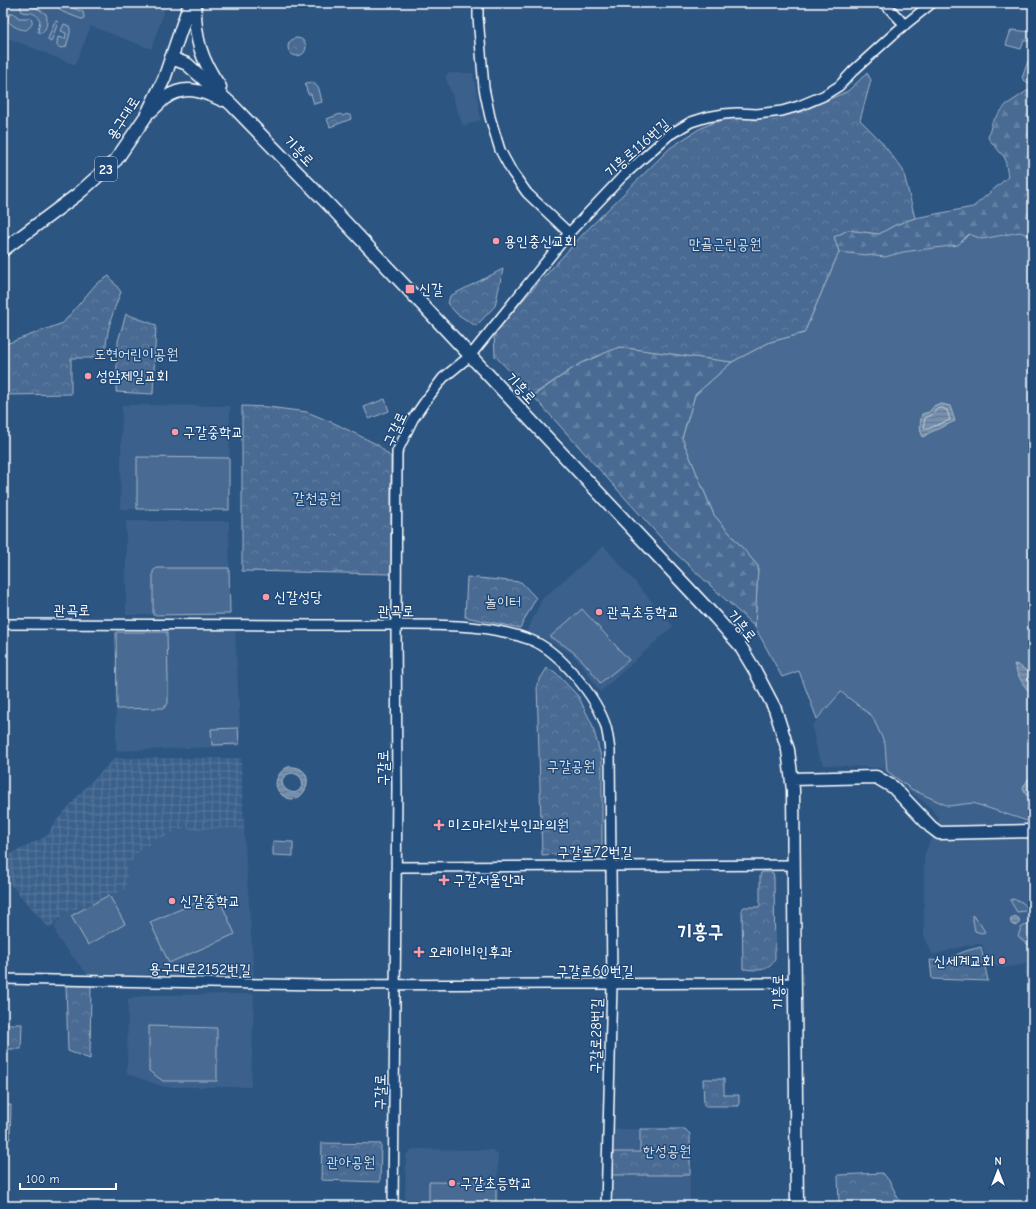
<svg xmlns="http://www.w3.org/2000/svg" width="1036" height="1209" viewBox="0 0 1036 1209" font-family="'Comic Neue','Poor Story',sans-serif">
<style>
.built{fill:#3b618b}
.industrial{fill:url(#industrial-grid)}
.grass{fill:#486b92;stroke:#a4b5c8}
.forest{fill:url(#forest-firs);stroke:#a4b5c8}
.park{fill:url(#park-crowns);stroke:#a4b5c8}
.water{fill:url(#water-rules);stroke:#acbcce;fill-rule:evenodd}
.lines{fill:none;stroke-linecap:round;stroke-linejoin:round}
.shore{stroke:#c7d2de;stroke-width:1}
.minor-casing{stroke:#fff;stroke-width:12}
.major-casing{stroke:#fff;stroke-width:15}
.minor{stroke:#1f4a7a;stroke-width:9}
.major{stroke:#1f4a7a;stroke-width:12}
.poi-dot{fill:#ff9aa2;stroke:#1f4a7a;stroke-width:1.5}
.labels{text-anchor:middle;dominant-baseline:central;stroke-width:3;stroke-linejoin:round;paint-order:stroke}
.shield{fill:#1f4a7a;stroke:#bcc9d7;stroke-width:1}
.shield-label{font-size:14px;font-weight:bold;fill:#fff}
.street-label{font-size:15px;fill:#fff;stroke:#1f4a7a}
.poi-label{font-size:15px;fill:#fff;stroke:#1f4a7a;text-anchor:start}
.park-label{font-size:15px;fill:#dae1e9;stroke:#1f4a7a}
.district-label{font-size:19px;font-weight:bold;fill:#fff;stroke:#1f4a7a}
</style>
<defs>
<pattern id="industrial-grid" width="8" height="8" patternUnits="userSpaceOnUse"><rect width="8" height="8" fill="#3b618b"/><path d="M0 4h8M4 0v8" fill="none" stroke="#58799c"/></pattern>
<pattern id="forest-firs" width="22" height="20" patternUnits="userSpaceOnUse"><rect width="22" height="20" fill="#486b92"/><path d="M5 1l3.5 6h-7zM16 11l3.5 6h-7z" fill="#6381a2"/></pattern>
<pattern id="park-crowns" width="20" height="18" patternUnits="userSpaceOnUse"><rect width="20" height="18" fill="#486b92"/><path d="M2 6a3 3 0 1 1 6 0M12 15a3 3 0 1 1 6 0" fill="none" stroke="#6381a2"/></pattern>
<pattern id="water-rules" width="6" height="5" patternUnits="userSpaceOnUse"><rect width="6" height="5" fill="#748fad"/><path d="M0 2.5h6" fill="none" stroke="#66788b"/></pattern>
</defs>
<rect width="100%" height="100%" fill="#2c5582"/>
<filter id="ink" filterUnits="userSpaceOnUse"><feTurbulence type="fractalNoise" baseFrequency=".025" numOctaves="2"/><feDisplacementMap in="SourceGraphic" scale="8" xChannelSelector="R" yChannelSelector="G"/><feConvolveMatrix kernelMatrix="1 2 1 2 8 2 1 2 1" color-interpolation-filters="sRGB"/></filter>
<g filter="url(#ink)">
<!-- built -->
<path class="built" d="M3,3H167L151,49L91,26L75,65L3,36Z
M449,73H473L481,120L463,126L445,76Z
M122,405L230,406L229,510L120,509Z
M126,521H229L230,614L126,615Z
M604,546L673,626L600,692L583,666L571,653L544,638L527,632L542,599Z
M235,631L241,746L116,751V632Z
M841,692L872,716L885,744L948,806L975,803L1033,825V977L1025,975L1026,964L1003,968L987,961L982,944L968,945L933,955L924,936V856L939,819L931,808L882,768L824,765L818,755L812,726Z
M187,824L197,827L236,828L244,831L254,979L169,976L163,974L88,975L58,939L54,925L65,913L125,889L128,866L142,848Z
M254,994L251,1087H165L127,1074L128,999L149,995Z
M612,1129H640V1152H613Z
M412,1149L492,1150L498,1155V1206H405L406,1155Z
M612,1175H690V1200L688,1203H619L612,1196Z"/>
<!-- industrial -->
<path class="industrial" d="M115,758H241L244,831L236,828L197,829L190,832L187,826L142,848L128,866L126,889L65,913L49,928L3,876V858L48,835L52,826L83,790Z"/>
<!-- grass -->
<path class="grass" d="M25,4L37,8L46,14C48,21 47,28 42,33L38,32L40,20C33,10 31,14 22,12L20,7L22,5Z
M63,4L83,12L84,17L83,19H81L63,12L60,10V6Z
M11,13H13L19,18H30L32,20C33,25 30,27 26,30C20,30 12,26 8,21L9,15Z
M56,21L58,22L51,42L49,41L48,39L54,23Z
M64,24L69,26L70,29V33L66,47L61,48L57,46V43L58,37L65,39L66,35V33L61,31Z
M1025,219L1033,221V823L973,803L948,806L911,789L887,771L885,744L872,716L841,692L817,719L799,671L782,677L755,627L758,566L714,515L682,438L695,395L732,362L770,342L804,333L839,252Z
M385,399L389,411L369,419L364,407Z
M137,457L229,458V510L137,509Z
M157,568H229L230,614L153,615V571Z
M582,609L629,660L600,683C585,661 573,649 550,637Z
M116,632H167L168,681V703L164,708L117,709Z
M238,728L239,744L212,745L211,729Z
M273,841L293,842V856L273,855Z
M217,894L235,934L169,963L150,922Z
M109,895L125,924L88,945L71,916Z
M1011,899C1019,900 1024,902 1028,909L1025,911L1017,912L1011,902Z
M972,915L979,922L985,932L981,933L975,931Z
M1032,921H1033V946L1027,944L1018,936L1021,928Z
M149,1026L217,1028V1081H163L149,1071Z
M429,1182L496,1183V1206H429Z"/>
<!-- forest -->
<path class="forest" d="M1033,87V237L1020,232L982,239L969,234L958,245L903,252L885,257L839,252L834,237L848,230L879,234L895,225L915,218L973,207L1008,177L1005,158L988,138L992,122L1006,105Z
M619,347L732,362L695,395L682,438L714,515L758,566L755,627L671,549L533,396L579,364Z"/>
<!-- park -->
<path class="park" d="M1011,30L1033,32V41H1024L1021,49L1006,45Z
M288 47a9 9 0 1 1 18 0a9 9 0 1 1-18 0Z
M1028,61L1033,62V83L1032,84L1026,82L1022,78Z
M867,73L871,80L860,120L880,140L903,170L915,218L895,225L879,234L848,230L834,237L839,252L804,333L770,342L732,362L619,347L579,364L533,395L495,356L494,334L524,299L585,232L670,148L699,129L712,123L735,117L764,118L801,112L848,91Z
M313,82L319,89L322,102L314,104L311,94H308L305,85L306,83Z
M340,114L343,116L347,114L348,115H350L351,119L330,127L327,119Z
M503,269L495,306L476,326L457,314L448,304L450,296Z
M109,276L121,292C111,315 106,334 105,358H71V394L3,395V345L63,323L96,284Z
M126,314L156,325L153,394L116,392L118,341Z
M242,406L268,407L307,412L336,424L378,445L391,457V574L242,571Z
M467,577L521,582L536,598L520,628L465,617Z
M547,668L555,672L578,696L592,724L602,760V845L595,852L542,855L537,684Z
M763,872H770L773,873L774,877L775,959C769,973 755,970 743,969L742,909L744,907H759L760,905V876L761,873Z
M981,947L988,981L932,979L930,960L947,962C955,953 969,950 981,947Z
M66,984H91L90,1059L68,1051Z
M3,1024H22L21,1049H3Z
M703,1079H724V1095H739V1106H704Z
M3,1105H11L10,1139H3Z
M640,1129H685L690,1134V1175H612L613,1152H640Z
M322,1143L381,1144L380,1182L321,1180Z
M883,1173L890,1182L902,1206H839L838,1175Z"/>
<!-- water -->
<path class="water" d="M942,404L950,406L955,421L929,433L923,437C919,429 920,422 922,414L929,412L935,405Z
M1014,664L1018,665L1033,675V696C1024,687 1018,677 1014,664Z
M288,767C322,764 305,813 282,795C271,786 277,772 288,767ZM291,773C297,773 304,778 302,785C296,805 268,780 291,773Z
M1033,776V799L1026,795L1023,787L1029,778Z
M1010.5 921a4.5 4.5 0 1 1 9 0a4.5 4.5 0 1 1-9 0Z"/>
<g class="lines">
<!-- shore -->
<path class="shore" d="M942,408L947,410L950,420L927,429H925L924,423L925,418L932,415L937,409Z"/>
<!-- minor casing -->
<g class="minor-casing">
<path id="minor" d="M478,3V17L484,88L490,117L500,150L512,172L527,193L569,233
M884,3L905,25
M3,624C106,624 210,625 313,625C345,625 376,625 408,625C449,625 491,625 531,640C560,651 597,698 606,727C608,735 609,743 610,751L612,985L606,1206
M397,867L794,865
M3,979L320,985L794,983
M393,1206L397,789L396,625L397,452L413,419L424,403L443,378L470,356L569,233L622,177L669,135L691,122L707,117L724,114L737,113L757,114L782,111L799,106L823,96L839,86L853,71L897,31L932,3"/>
</g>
<!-- major casing -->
<g class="major-casing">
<path id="major" d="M195,3C194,37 201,60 220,87
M171,58L187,64L232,105L330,206L715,617L739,644L754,669L775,709L788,750L793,790L797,1206
M151,111C156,107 160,102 165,98C185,84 202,91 222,100
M3,250L78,194L116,160L146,116L164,79L190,3
M792,779L876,777L893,787L931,827L939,833L1029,831L1033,833"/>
</g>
<!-- minor -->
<use href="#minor" class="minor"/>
<!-- major -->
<use href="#major" class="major"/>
</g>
</g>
<!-- markers -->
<g class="poi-dot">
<circle cx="496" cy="241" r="4"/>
<rect x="405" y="284" width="10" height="10" rx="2"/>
<circle cx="88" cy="376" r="4"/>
<circle cx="175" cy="432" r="4"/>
<circle cx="266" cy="597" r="4"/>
<circle cx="599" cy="612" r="4"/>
<path d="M437 819h4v4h4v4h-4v4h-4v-4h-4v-4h4z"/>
<path d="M442 874h4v4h4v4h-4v4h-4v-4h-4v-4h4z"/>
<circle cx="172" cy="901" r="4"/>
<path d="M417 946h4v4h4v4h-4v4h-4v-4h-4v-4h4z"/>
<circle cx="1002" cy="961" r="4"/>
<circle cx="452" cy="1183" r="4"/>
</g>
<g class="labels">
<!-- shield labels -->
<rect class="shield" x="95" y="157" width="22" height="24" rx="3"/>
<g class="shield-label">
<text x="106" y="169">23</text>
</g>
<!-- street labels -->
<g class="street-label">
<text transform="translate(123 118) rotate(-58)">용구대로</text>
<text transform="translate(637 148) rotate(-41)">기흥로116번길</text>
<text transform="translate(299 151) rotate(46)">기흥로</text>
<text transform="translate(521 388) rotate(47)">기흥로</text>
<text transform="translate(395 429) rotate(-65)">구갈로</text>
<text x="72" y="610">관곡로</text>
<text x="396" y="611">관곡로</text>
<text transform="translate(742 626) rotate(51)">기흥로</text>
<text transform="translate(383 768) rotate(-90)">구갈로</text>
<text x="595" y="852">구갈로72번길</text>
<text transform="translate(200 969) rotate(1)">용구대로2152번길</text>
<text x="595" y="971">구갈로60번길</text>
<text transform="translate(778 992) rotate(-91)">기흥로</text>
<text transform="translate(596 1036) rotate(-89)">구갈로28번길</text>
<text transform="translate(380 1092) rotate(-89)">구갈로</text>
</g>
<!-- poi labels -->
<g class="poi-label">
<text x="504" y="241">용인충신교회</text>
<text x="419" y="289">신갈</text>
<text x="96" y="376">성암제일교회</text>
<text x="183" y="432">구갈중학교</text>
<text x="274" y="597">신갈성당</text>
<text x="607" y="612">관곡초등학교</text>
<text x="448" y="825">미즈마리산부인과의원</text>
<text x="453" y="880">구갈서울안과</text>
<text x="180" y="901">신갈중학교</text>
<text x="428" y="952">오래이비인후과</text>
<text x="994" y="961" text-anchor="end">신세계교회</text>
<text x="460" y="1183">구갈초등학교</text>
</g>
<!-- park labels -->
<g class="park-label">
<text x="725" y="244">만골근린공원</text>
<text x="136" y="354">도현어린이공원</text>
<text x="317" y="498">갈천공원</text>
<text x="503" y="602">놀이터</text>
<text x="571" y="766">구갈공원</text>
<text x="667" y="1151">한성공원</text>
<text x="351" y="1162">관아공원</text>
</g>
<!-- district labels -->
<g class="district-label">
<text x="700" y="932">기흥구</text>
</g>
</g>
<!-- margin -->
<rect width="1036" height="1209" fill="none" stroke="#1f4a7a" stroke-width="16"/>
<rect x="8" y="8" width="1020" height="1193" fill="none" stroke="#fff" stroke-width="1.5" filter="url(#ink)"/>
<!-- north arrow -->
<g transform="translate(998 1171)" stroke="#1f4a7a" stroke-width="3" paint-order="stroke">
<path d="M0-3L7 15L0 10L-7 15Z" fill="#ffffff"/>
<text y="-6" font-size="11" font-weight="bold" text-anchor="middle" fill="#ffffff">N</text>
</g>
<!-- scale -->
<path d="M20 1183v6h96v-6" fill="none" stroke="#ffffff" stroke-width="2"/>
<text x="26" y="1183" font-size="12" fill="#ffffff" stroke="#1f4a7a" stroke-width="3" paint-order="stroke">100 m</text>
</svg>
